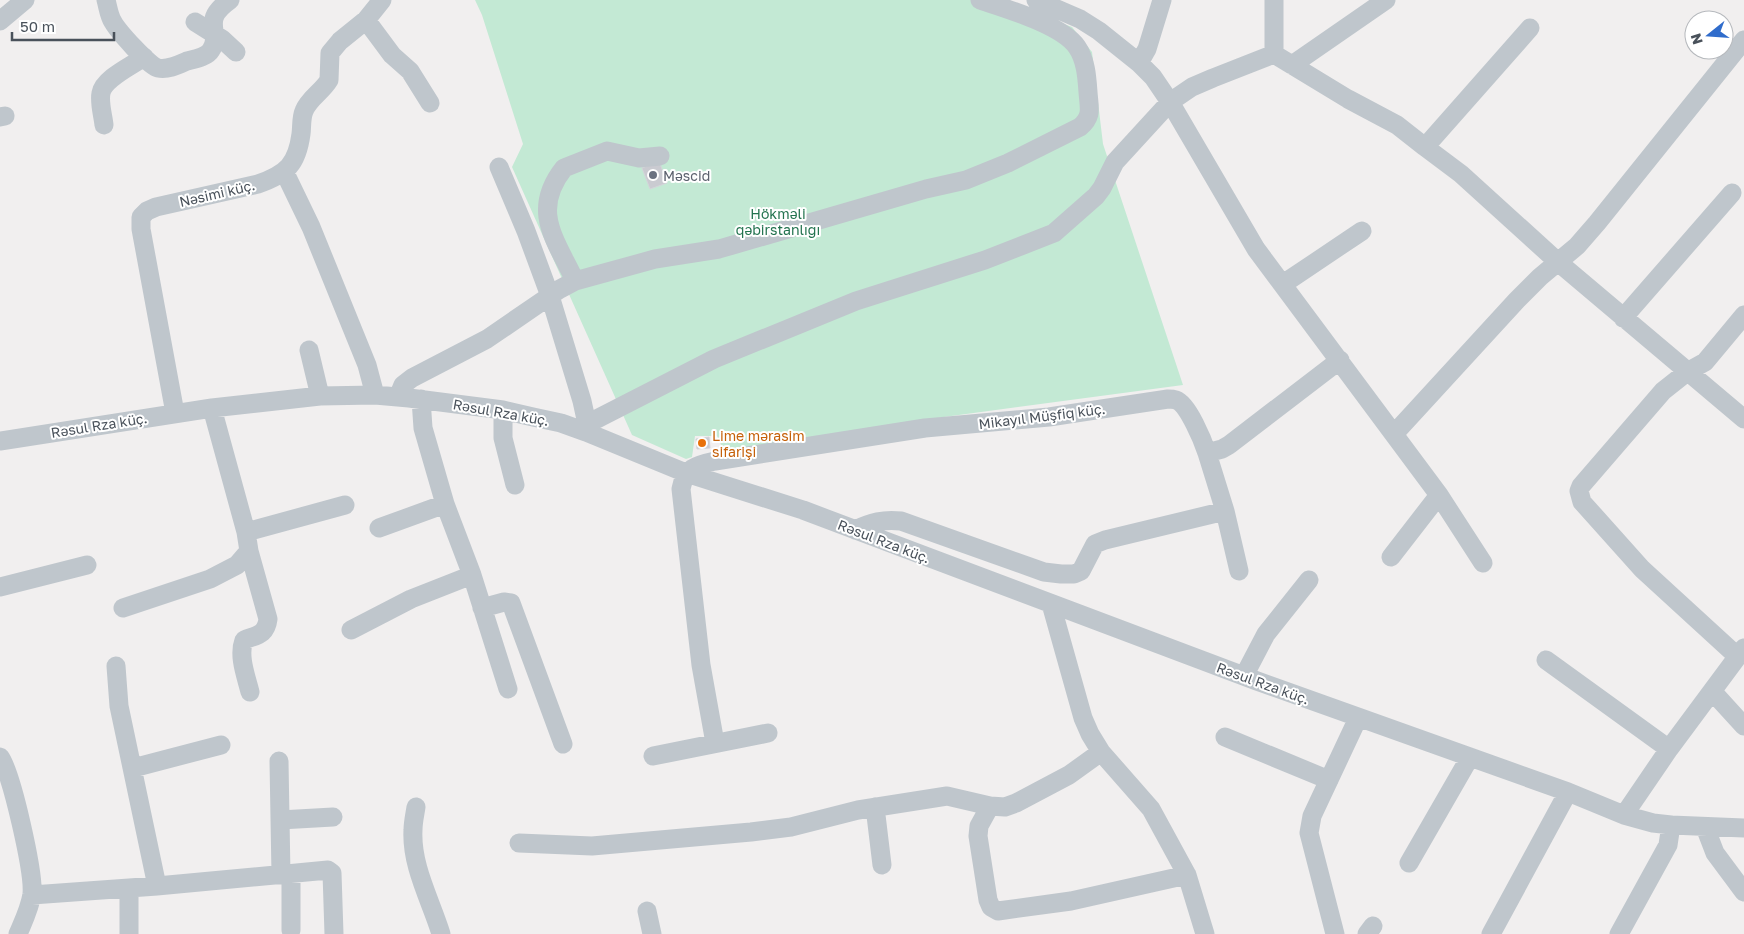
<svg xmlns="http://www.w3.org/2000/svg" width="1744" height="934" viewBox="0 0 1744 934" font-family="'Golos Text',sans-serif">
<style>
.green{fill:#c3e9d4}
.building{fill:#cacbd1;stroke:#d4d5da}
.lines{fill:none;stroke-linecap:round;stroke-linejoin:round}
.minor{stroke:#bfc6cc;stroke-width:19}
.worship-dot{fill:#6b7280;stroke:#fff;stroke-width:2}
.food-dot{fill:#e8710a;stroke:#fff;stroke-width:2}
.labels{text-anchor:middle;dominant-baseline:central;stroke-width:4;stroke-linejoin:round;paint-order:stroke}
.worship-label{font-size:14px;fill:#5b616d;stroke:#fff;text-anchor:start}
.street-label{font-size:14px;fill:#49515a;stroke:#fff}
.park-label{font-size:14px;fill:#23734f;stroke:#fff}
.food-label{font-size:14px;fill:#c56008;stroke:#fff;text-anchor:start}
</style>
<rect width="100%" height="100%" fill="#f1efef"/>
<!-- green -->
<path class="green" d="M475,0H1002L1072,27L1092,52L1103,144L1183,385L944,417L725,453L717,436H695L692,457L686,459L632,435L512,167L523,144L482,15Z"/>
<!-- building -->
<path class="building" d="M659,161L667,183L650,189L642,168Z
M709,437L710,448L697,449L696,439Z"/>
<g class="lines">
<!-- minor -->
<path class="minor" d="M106,0C108,7 109,16 113,22C118,31 149,66 158,68C168,70 178,65 187,61C195,59 207,57 211,50C223,31 199,22 230,0
M1036,0L1080,19L1099,31L1139,63L1153,77L1170,102L1256,249L1439,495L1483,563
M366,20L392,55L410,71L430,103
M0,21L25,0
M195,22L222,39L236,52
M1274,54L1348,99L1397,125L1425,147L1461,174L1558,262L1744,419
M1139,63L1147,49L1162,0
M1292,65L1386,0
M0,117L5,116
M104,125C103,115 99,103 101,93C104,78 132,66 144,57
M1425,147L1530,28
M499,167L526,231L550,296L582,401L587,424L586,432
M284,171L311,227L367,365L375,395
M575,281C556,240 530,211 564,168L607,151L639,158L660,156
M1283,284L1362,231
M1623,318L1732,193
M309,350L320,396
M398,397L403,385L412,378L487,339L560,289L575,281L655,259L719,249L926,189L966,180L1008,163L1080,127C1093,116 1089,108 1088,92C1087,78 1086,60 1077,47C1062,25 1007,9 980,0
M421,399L423,428L445,504L472,575L508,689
M212,408L246,532L249,551L268,619C266,635 257,635 244,640C238,656 246,676 250,692
M503,410V438L515,485
M175,413L141,229V217L147,211L156,207L258,184C287,174 297,164 301,134C302,127 301,118 304,111C309,98 322,92 329,80L330,53L340,41L366,20L382,0
M587,424L714,359L856,301L985,260L1054,233L1096,196L1102,188L1115,162L1170,102L1192,87L1213,78L1274,54V0
M1394,434L1517,300L1540,277L1577,246L1597,223L1744,40
M0,441L212,408L320,396L375,395L409,398L503,410L533,417L561,423L586,432L686,473L803,510L1257,681L1568,792L1624,815L1653,823L1671,825L1744,828
M1207,453L1225,511L1239,571
M379,528L445,504
M855,530C871,522 884,519 901,521L1044,572L1061,574H1074L1081,571L1095,544L1105,540L1225,511
M246,532L345,505
M1391,557L1439,495
M0,587L87,565
M1051,604L1083,718L1090,734L1101,752L1151,809L1187,875L1205,934
M123,608L210,579L237,565L249,551
M482,608L504,602L511,603L563,744
M351,630L411,599L472,575
M1737,656L1642,569L1582,502L1579,491L1581,486L1663,391L1687,372L1705,362L1744,315
M1546,660L1669,749
M116,666L119,706L157,886
M1244,676L1266,634L1309,580
M1712,691L1744,726
M1225,737L1329,780
M715,743L701,665L681,489C685,468 696,465 715,461L925,428L1049,417L1168,399C1170,399 1173,399 1176,400C1188,404 1203,441 1207,453L1222,449L1229,445L1340,360
M653,756L768,733
M0,757C12,774 34,873 32,894C30,908 23,922 18,934
M279,761L281,875
M133,768L221,745
M990,806L979,826L978,836L988,900L991,907L998,911L1071,901L1187,875
M416,807C415,814 413,822 413,830C411,866 431,901 441,934
M875,807L882,865
M1624,815L1669,749L1744,648
M280,820L333,817
M1705,827L1715,853L1744,892
M519,843L592,846L751,832L791,827L858,810L947,796L990,806L1005,807L1016,803L1069,775L1101,752
M1409,863L1470,757
M291,874V930
M129,888V934
M32,895L157,886L328,870L332,873L334,934
M647,911L652,934
M1335,934L1309,833L1312,816L1358,718
M1367,934L1373,926
M1491,934L1568,792
M1619,934L1668,845L1671,825"/>
</g>
<!-- markers -->
<circle class="worship-dot" cx="653" cy="175" r="5"/>
<circle class="food-dot" cx="702" cy="443" r="5"/>
<g class="labels">
<!-- worship labels -->
<g class="worship-label">
<text x="663" y="175">Məscid</text>
</g>
<!-- street labels -->
<g class="street-label">
<text transform="translate(217 193) rotate(-13)">Nəsimi küç.</text>
<text transform="translate(501 412) rotate(10)">Rəsul Rza küç.</text>
<text transform="translate(1042 416) rotate(-7)">Mikayıl Müşfiq küç.</text>
<text transform="translate(99 425) rotate(-9)">Rəsul Rza küç.</text>
<text transform="translate(884 541) rotate(21)">Rəsul Rza küç.</text>
<text transform="translate(1263 683) rotate(20)">Rəsul Rza küç.</text>
</g>
<!-- park labels -->
<g class="park-label">
<text x="778" y="213">Hökməli<tspan x="778" dy="16">qəbirstanlığı</tspan></text>
</g>
<!-- food labels -->
<g class="food-label">
<text x="712" y="435">Lime mərasim<tspan x="712" dy="16">sifarişi</tspan></text>
</g>
</g>
<!-- north arrow -->
<g transform="translate(1709 35) rotate(253)"><circle r="24" fill="#ffffff" stroke="#b6b9bd"/>
<path d="M0-4L9 19L0 12L-9 19Z" fill="#306ccb"/>
<text y="-8" font-size="14" font-weight="bold" text-anchor="middle" fill="#49515a">N</text>
</g>
<!-- scale -->
<path d="M12 32v8h102v-8" fill="none" stroke="#49515a" stroke-width="2.5"/>
<text x="20" y="32" font-size="15" fill="#49515a" stroke="#ffffff" stroke-width="4" paint-order="stroke">50 m</text>
</svg>
